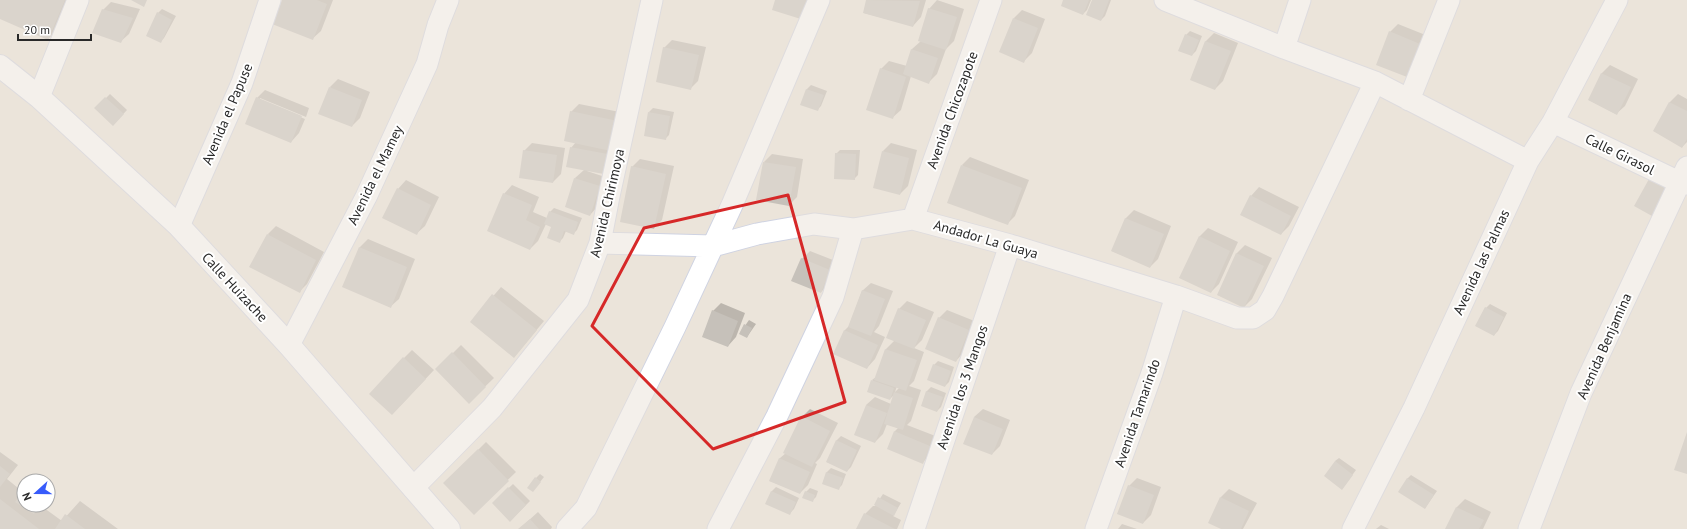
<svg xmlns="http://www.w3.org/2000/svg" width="1687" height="529" viewBox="0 0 1687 529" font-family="'PT Sans',sans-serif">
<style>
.shadow{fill:#0003;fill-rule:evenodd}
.building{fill:#c6c1ba}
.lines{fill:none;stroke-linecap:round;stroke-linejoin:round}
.street-casing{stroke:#cfd3e2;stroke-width:23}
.secondary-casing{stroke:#cfd3e2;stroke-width:24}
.street{stroke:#fff;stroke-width:21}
.secondary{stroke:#fff;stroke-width:22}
.marked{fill:none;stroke:#d62828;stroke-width:3;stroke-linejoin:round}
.labels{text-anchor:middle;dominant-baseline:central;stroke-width:4;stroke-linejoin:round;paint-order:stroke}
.street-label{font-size:14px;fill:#292929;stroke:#fff}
</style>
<rect width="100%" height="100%" fill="#ebe4da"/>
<!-- shadow -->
<path class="shadow" d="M0,0H71L60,27L48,39L0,18Z
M283,0H333L321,31L312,39Z
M867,0H926L921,17L913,26L864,13Z
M937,0L964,9L954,41L946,49L937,74L929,82L911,76L901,110L892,118L881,69L889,61L907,66L912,49L921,41L929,9Z
M1065,0H1091L1087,10L1083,14Z
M1093,0H1111L1105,16L1101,20Z
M111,2L140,9L129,34L120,42L103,10Z
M162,9L176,16L164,38L160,42L158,13Z
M1022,10L1045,19L1032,53L1024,61L1014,18Z
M1398,24L1428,36L1415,68L1390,32Z
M1190,31L1202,36L1196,51L1192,55L1186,35Z
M1214,33L1238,43L1223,81L1215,89L1191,79L1206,41Z
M672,40L706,47L698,81L690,89L664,48Z
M1610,65L1638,79L1625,106L1616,114L1589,100L1602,73Z
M338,79L370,92L360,118L352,126L330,87Z
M811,85L827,91L821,106L817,110L801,104L807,89Z
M265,90L309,108L306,117L260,98V100L305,119L299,133L291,142L257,98Z
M110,94L127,110L113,125L96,108Z
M1678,94L1687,99V142L1682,147L1654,131L1670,102Z
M579,104L625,113L620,148L587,170V171L608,178L598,206L590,215L575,178L584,170L571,148L576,142L571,112Z
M653,108L674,112L669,135L665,139L649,112Z
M532,143L565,148L561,174L553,182L524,151Z
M891,143L917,150L908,186L900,194L883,151Z
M840,150H860L858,175L854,179L836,154Z
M772,154L803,159L797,197L789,205L764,162Z
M970,157L1029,180L1015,216L1007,224L962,165Z
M640,159L674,166L662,220L654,228L632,167Z
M406,180L439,197L425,226L416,234L398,189Z
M512,185L539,197L533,212L547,218L550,212L554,208L582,218L577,230L573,234L566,231L563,238L559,242L552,226L546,224L538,241L530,249L504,194Z
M1259,187L1299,207L1289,226L1281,234L1251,196Z
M1134,210L1171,226L1158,259L1150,267L1112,251L1126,218Z
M276,226L324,252L307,284L299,292L268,234Z
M1208,228L1238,242L1219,284L1211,292L1181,278L1200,236Z
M368,239L415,259L399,299L390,307L344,287L360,247Z
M1245,245L1272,258L1252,299L1244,307L1218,295L1237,253Z
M810,251L838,262L829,284L821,292L802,259Z
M871,283L893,291L879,326L874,332L885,337L875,359L867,368L835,353L845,330L849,326L862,291Z
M501,287L544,321L514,357L471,322Z
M907,301L934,312L922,340L914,348L924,352L914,381L909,386L921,390L911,421L907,425L938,437L931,454L923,462L888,448L895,431L898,428L887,424L883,434L875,442L866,405L875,397L891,404L894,395L890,399L872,380L876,377L886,349L895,340L899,309ZM897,386L900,387L895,392Z
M721,303L745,313L736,337L728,346L713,311Z
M1490,304L1507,313L1498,331L1494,335L1486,308Z
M947,310L977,322L964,352L956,361L939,318Z
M749,320L756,324L747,337L740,333Z
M461,345L494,378L469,402L437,369Z
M412,350L434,370L400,406L404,358Z
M938,361L954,367L949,382L945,386L934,365Z
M931,387L946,393L941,407L937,411L922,405L927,391Z
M810,409L838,423L820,458L815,463L817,464L808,485L800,493L770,481L780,458L786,453L802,417Z
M983,409L1010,420L1000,446L992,454L974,417Z
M841,436L861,446L851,467L847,471L827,462L837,440Z
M486,442L516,472L474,513L445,483Z
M0,452L18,465L7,479L23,492L24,491V505H40L62,521L80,501L118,529H0Z
M1339,458L1356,470L1342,489L1335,461Z
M831,468L846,474L842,485L838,489L823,483L827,472Z
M540,474L544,477L536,487V478Z
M1411,475L1437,491L1425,508L1407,479Z
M1137,478L1161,487L1151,515L1143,523L1129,486Z
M513,484L530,501L510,521L493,503Z
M776,487L799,498L794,509L790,513L767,503L772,491Z
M810,488L818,491L816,497L812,501L806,492Z
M1229,489L1257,503L1243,529H1223L1221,497Z
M883,494L901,503L893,516L901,520L897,529H857L865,514L873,506H875Z
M1465,499L1491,512L1483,529H1447L1457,507Z
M538,512L552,527L551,529H519Z
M1122,524L1137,529H1118Z
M1381,525L1389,529H1376Z"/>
<!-- building -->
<path class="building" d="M0,0H65L48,40L0,19Z
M131,0H147L144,7Z
M282,0H317L327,4L313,40L272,24Z
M775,0H810L804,20L772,10Z
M866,0L920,1L913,27L863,13Z
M1063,0H1089L1083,15L1061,6Z
M1092,0H1109L1101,21L1086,15Z
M928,8L957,17L946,50L918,41Z
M102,9L133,18L121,43L92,33Z
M157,12L172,20L161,43L146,36Z
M1013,18L1038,28L1024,63L999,52Z
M1389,31L1420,44L1407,77L1376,65Z
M1185,34L1199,40L1192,56L1178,51Z
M1205,41L1231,51L1215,90L1190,80Z
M663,47L699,55L691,90L656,82Z
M911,49L938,58L929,84L903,74Z
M880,68L906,77L893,119L866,110Z
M1601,73L1631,87L1617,115L1588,100Z
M329,87L362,100L352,127L318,114Z
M806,89L824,95L818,111L800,105Z
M105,97L124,114L113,126L94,108Z
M256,97L302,116L291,143L245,124Z
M1669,102L1687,111V139L1682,148L1653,131Z
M570,111L618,121L611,151L564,141Z
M648,112L670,116L666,140L644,136Z
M570,147L613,155L609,175L566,167Z
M523,150L557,155L553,183L519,178Z
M882,151L909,158L900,195L873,188Z
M835,153L856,154L855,180L834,179Z
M763,162L796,167L789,206L756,200Z
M961,165L1022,188L1008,225L947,203Z
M631,166L666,174L654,229L620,222Z
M574,178L600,186L590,216L565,207Z
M1649,179L1666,188L1652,216L1634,206Z
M397,188L431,205L417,235L382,218Z
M503,193L532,205L526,220L540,227L530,250L487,231Z
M1250,195L1291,216L1281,235L1240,215Z
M549,211L578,222L574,235L564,231L560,243L547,238L551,227L544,224Z
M1125,218L1164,234L1150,268L1111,251Z
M267,234L316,260L300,293L249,267Z
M1199,236L1230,251L1211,293L1179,278Z
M359,247L407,267L391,308L342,287Z
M1236,253L1264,266L1244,308L1217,295Z
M801,258L830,270L821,293L791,281Z
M862,290L885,299L871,336L848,327Z
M492,294L537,330L514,358L470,322Z
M1485,307L1504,317L1494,336L1475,326Z
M898,308L926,320L914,349L886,338Z
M712,310L738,321L728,347L702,337Z
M938,317L969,330L956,362L925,349Z
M744,324L752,328L747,338L739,334Z
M844,330L878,345L867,369L833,354Z
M885,349L917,360L906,391L874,380Z
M452,352L486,387L469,404L435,369Z
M403,357L426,379L392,415L369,394Z
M933,364L951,371L945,387L927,380Z
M871,380L894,388L890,400L867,392Z
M926,391L943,397L937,412L921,406Z
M894,392L913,398L903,430L884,424Z
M866,405L887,413L875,443L854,435Z
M801,416L830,431L812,467L783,453Z
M974,417L1003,429L992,455L963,444Z
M894,431L930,446L923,464L887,449Z
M1687,432V474L1674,470Z
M836,440L857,450L847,472L826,462Z
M478,449L509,481L474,515L443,483Z
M779,458L810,472L800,494L769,481Z
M1335,461L1353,475L1342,490L1324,476Z
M0,466L10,474L0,487Z
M826,472L843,478L839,490L822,484Z
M535,477L541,482L533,492L527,488Z
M1407,478L1434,495L1425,509L1398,492Z
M1128,485L1154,495L1143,524L1117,514Z
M508,487L526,505L510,522L492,503Z
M24,489V505H40L34,514L15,502Z
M771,491L796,502L790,515L765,504Z
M805,491L815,495L813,502L802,498Z
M878,497L898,508L894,516L874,505Z
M1220,497L1249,511L1241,529H1221L1208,523Z
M0,499L39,529H0Z
M1456,507L1484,520L1479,529H1445Z
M864,513L895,529H856Z
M65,514L85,529H55Z
M530,519L539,529H518Z"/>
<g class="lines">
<!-- street casing -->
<g class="street-casing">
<path id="street" d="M1165,0L1284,48L1375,82L1528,161
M1284,48L1300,0
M39,97L78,0
M1409,100L1449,0
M1553,122L1679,182L1687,184
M913,219L991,0
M179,226L242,83L270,0
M600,243L713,246L757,234L814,224L853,229L913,219L1010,245L1176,296L1237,318H1253L1265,310L1273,296L1375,82
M289,345L366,197L427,64L438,25L448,0
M413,488L492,408L578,300L600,243L609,196L652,0
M567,529L586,508L675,327L732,205L819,0
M718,529L777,416L833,297L853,229
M914,529L1010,245
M1096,529L1152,373L1176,296
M1353,529L1414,408L1528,161L1553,122L1617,0
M1529,529L1581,393L1687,167"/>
</g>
<!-- secondary casing -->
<g class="secondary-casing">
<path id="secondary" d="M0,66L39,97L179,226L289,345L449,529"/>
</g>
<!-- street -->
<use href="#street" class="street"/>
<!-- secondary -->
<use href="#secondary" class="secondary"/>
</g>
<!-- marked area -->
<path d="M0 0H1687V529H0ZM788,195L845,402L713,449L592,326L644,228Z" fill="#ebe4da" fill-opacity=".55" fill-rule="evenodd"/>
<path class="marked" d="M788,195L845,402L713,449L592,326L644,228Z"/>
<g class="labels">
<!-- street labels -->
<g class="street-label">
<text transform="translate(952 110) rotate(-70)">Avenida Chicozapote</text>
<text transform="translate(227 114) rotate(-67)">Avenida el Papuse</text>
<text transform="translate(1620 154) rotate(26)">Calle Girasol</text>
<text transform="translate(375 175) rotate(-64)">Avenida el Mamey</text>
<text transform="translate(607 203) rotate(-77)">Avenida Chirimoya</text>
<text transform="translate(986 239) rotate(16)">Andador La Guaya</text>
<text transform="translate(1481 262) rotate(-65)">Avenida las Palmas</text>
<text transform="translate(235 287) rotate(47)">Calle Huizache</text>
<text transform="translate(1604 346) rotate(-66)">Avenida Benjamina</text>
<text transform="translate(962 387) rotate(-71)">Avenida los 3 Mangos</text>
<text transform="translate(1137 413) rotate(-71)">Avenida Tamarindo</text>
</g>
</g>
<!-- north arrow -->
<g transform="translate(36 493) rotate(249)"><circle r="19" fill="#ffffff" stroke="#a9a9a9"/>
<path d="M0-3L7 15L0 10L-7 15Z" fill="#375bfb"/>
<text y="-6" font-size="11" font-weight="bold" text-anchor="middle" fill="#292929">N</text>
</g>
<!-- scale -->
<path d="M18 34v6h73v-6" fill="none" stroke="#292929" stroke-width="2"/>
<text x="24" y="34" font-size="12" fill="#292929" stroke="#ffffff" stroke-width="3" paint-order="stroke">20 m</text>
</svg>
